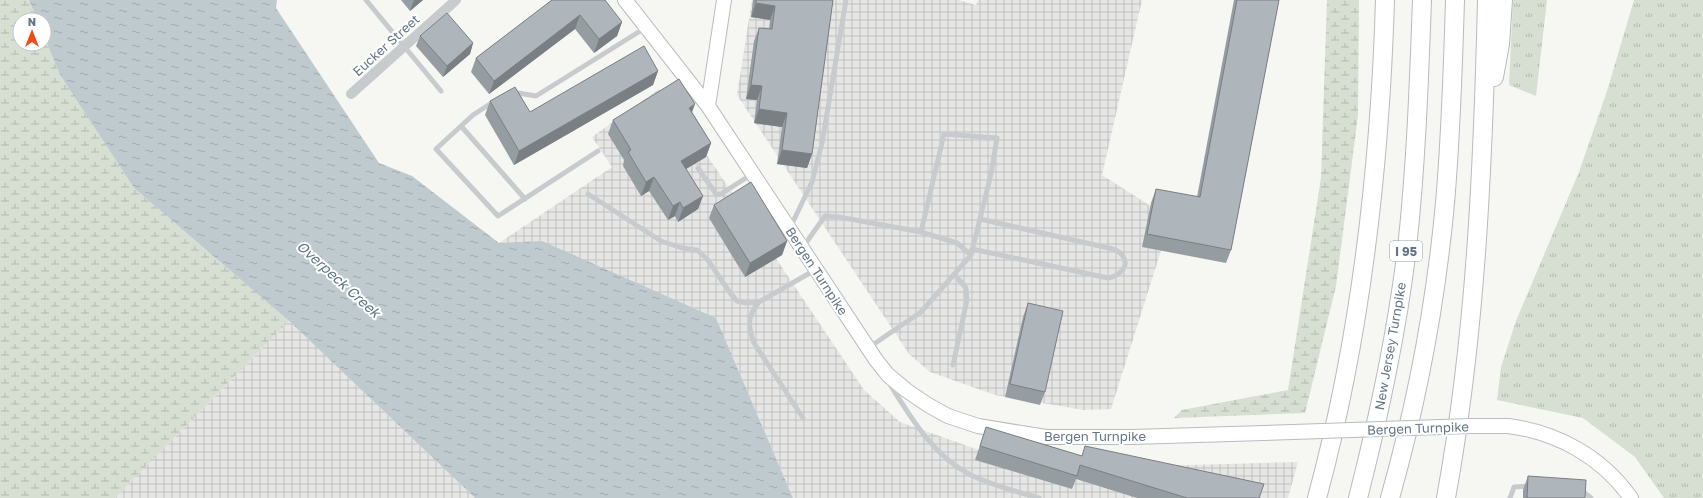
<svg xmlns="http://www.w3.org/2000/svg" width="1703" height="498" viewBox="0 0 1703 498" font-family="'Golos Text',sans-serif">
<style>
.industrial{fill:url(#industrial-grid)}
.grass{fill:url(#grass-tufts)}
.wetland{fill:url(#wetland-marsh)}
.water{fill:url(#water-ripples)}
.lines{fill:none;stroke-linecap:round;stroke-linejoin:round}
.secondary-casing{stroke:#b7bdc1;stroke-width:16}
.highway-casing{stroke:#b7bbbe;stroke-width:20}
.lane{stroke:#c8cbce;stroke-width:5}
.street{stroke:#c8cbce;stroke-width:10}
.secondary{stroke:#fff;stroke-width:14}
.highway{stroke:#fff;stroke-width:18}
.secondary-bridge-casing{stroke:#b7bdc1;stroke-width:16;stroke-linecap:butt}
.secondary-bridge{stroke:#fff;stroke-width:14}
.wall{fill:#969da1}
.shaded-wall{fill:#7a7f83}
.building{fill:#aeb6bb;stroke:#7a7f83}
.labels{text-anchor:middle;dominant-baseline:central;stroke-width:4;stroke-linejoin:round;paint-order:stroke}
.shield{fill:#fff;stroke:#919faa;stroke-width:1}
.shield-label{font-size:12px;font-weight:bold;fill:#627685}
.street-label{font-size:13px;fill:#627685;stroke:#fff}
.water-label{font-size:14px;font-style:italic;fill:#5e7883;stroke:#fff}
</style>
<defs>
<pattern id="industrial-grid" width="8" height="8" patternUnits="userSpaceOnUse"><rect width="8" height="8" fill="#e6e7e5"/><path d="M0 4h8M4 0v8" fill="none" stroke="#bec0bf"/></pattern>
<pattern id="grass-tufts" width="24" height="20" patternUnits="userSpaceOnUse"><rect width="24" height="20" fill="#d7ded2"/><path d="M3 7l-1-3M5 7V3M7 7l1-3M15 17l-1-3M17 17v-4M19 17l1-3" fill="none" stroke="#b2b9b0"/></pattern>
<pattern id="wetland-marsh" width="20" height="14" patternUnits="userSpaceOnUse"><rect width="20" height="14" fill="#d7ded2"/><path d="M1 5h8M5 5V1M11 12h8M15 12V8" fill="none" stroke="#b2b9b0"/></pattern>
<pattern id="water-ripples" width="26" height="14" patternUnits="userSpaceOnUse"><rect width="26" height="14" fill="#bfcacf"/><path d="M2 4q2-2 4 0t4 0M15 11q2-2 4 0t4 0" fill="none" stroke="#9fa9ae"/></pattern>
</defs>
<rect width="100%" height="100%" fill="#f6f6f2"/>
<!-- industrial -->
<path class="industrial" d="M752,0H958L976,5L978,0H1142L1102,175L1171,219L1111,409L1083,410L995,395L930,372L909,354L737,95Z
M659,89L684,121L864,390L900,422L982,451L1077,468L1298,462L1288,498H793L716,318L499,243L612,167L592,137Z
M289,321L475,498H115Z"/>
<!-- grass -->
<path class="grass" d="M1513,0H1547L1536,96L1509,85Z
M1634,0H1703V498H1664L1635,457L1583,418L1497,400L1501,367L1516,321L1579,172L1607,91Z"/>
<!-- wetland -->
<path class="wetland" d="M0,0H29L37,20H20V44H44V36L60,75L134,188L289,321L115,498H0Z
M1327,0H1359L1358,115L1336,286L1305,413L1174,418L1182,410L1288,390L1321,178Z"/>
<!-- water -->
<path class="water" d="M29,0H277L276,8L379,163L412,176L499,243L542,241L716,318L793,498H475L289,321L134,188L60,75L44,36V20H37Z"/>
<g class="lines">
<!-- secondary casing -->
<g class="secondary-casing">
<path id="secondary" d="M625,0L708,106L876,360L888,375L906,390L928,405L948,416L978,426L1046,437H1132L1293,432
M708,106L724,0
M1508,426C1557,432 1602,457 1631,498"/>
</g>
<!-- highway casing -->
<g class="highway-casing">
<path id="highway" d="M1494,77L1500,44L1503,0
M1317,498C1361,336 1380,168 1385,0
M1358,498C1379,416 1397,332 1407,248C1416,166 1419,83 1422,0
M1390,498C1417,402 1436,302 1445,203C1451,135 1453,68 1455,0
M1446,498C1476,333 1483,167 1487,0"/>
</g>
<!-- lane -->
<path class="lane" d="M366,0L441,91
M512,92L536,96L645,28
M493,102L473,115L436,149L498,216L598,151
M461,126L525,199
M698,168L716,194H721L752,174
M588,194L661,241L682,248L697,250L707,259L731,294L737,301L746,303L759,302
M790,228L812,182L822,143L846,0
M803,247L825,216L839,217L921,232
M972,249L1108,278C1119,276 1131,266 1122,255C1120,252 1116,250 1113,249L980,219
M868,348L921,312L971,255L991,174L997,138L944,134L921,232L957,243L971,255
M953,365L967,300L966,288L954,274
M889,383C911,417 932,455 969,474C990,485 1015,491 1039,498
M803,418L754,343C748,327 747,316 759,302L815,270
M1581,490L1591,498
M1510,498L1514,487L1530,486"/>
<!-- street -->
<path class="street" d="M351,94L456,0"/>
<!-- secondary -->
<use href="#secondary" class="secondary"/>
<!-- highway -->
<use href="#highway" class="highway"/>
<!-- secondary-bridge casing -->
<g class="secondary-bridge-casing">
<path id="secondary-bridge" d="M1293,432L1470,426H1508"/>
</g>
<!-- secondary-bridge -->
<use href="#secondary-bridge" class="secondary-bridge"/>
</g>
<!-- wall -->
<path class="wall" d="M401,0H423L410,11Z
M552,0L622,22L617,36L594,53L575,29L489,94L471,72L476,58Z
M753,0H833L812,154L807,168L777,164L782,127L754,123L757,100L746,99L754,41L759,28L769,29L770,20L751,17Z
M1234,0H1279L1231,250L1226,263L1142,247L1151,203L1156,189L1197,197Z
M420,36L473,43L470,54L443,77L416,46Z
M658,71L653,85L514,165L485,115L490,101L530,112Z
M692,112L711,143L706,157L686,169L703,196L698,209L678,222L675,216L668,220L649,191L641,196L623,166L624,160L608,134L613,120Z
M714,205L787,241L782,255L745,277L709,218Z
M1028,303L1045,392L1040,405L1005,397L1023,317Z
M986,427L1082,456L1085,446L1259,498H1137L1076,479L1072,489L975,460Z
M1528,476L1585,498H1523V490Z"/>
<!-- shaded-wall -->
<path class="shaded-wall" d="M414,0H423L410,11Z
M756,3L775,6L770,20L751,17Z
M580,15L575,29L489,94L494,81Z
M622,22L617,36L594,53L599,39Z
M473,43L470,54L443,77L447,66Z
M658,71L653,85L514,165L519,151Z
M751,85L762,86L757,100L746,99Z
M695,104L690,118L689,108Z
M759,109L787,113L782,127L754,123Z
M711,143L706,157L676,175L681,161Z
M782,150L812,154L807,168L777,164Z
M654,177L649,191L641,196L646,182Z
M703,196L698,209L678,222L683,208Z
M680,202L675,216L668,220L673,206Z
M787,241L782,255L745,277L750,263Z"/>
<!-- building -->
<path class="building" d="M552,0H605L622,22L599,39L580,15L494,81L476,58Z
M756,0H833L812,154L782,150L787,113L759,109L762,86L751,85L759,28L772,29L775,6L756,3Z
M1237,0H1279L1231,250L1147,234L1156,189L1200,197Z
M447,13L473,43L447,66L420,36Z
M644,46L658,71L519,151L490,101L515,87L530,112Z
M679,79L695,104L689,108L711,143L681,161L703,196L683,208L680,202L673,206L654,177L646,182L628,152L631,150L613,120Z
M751,182L787,241L750,263L714,205Z
M1028,303L1063,311L1045,392L1010,384Z
M986,427L1082,456L1085,446L1264,484L1259,498H1187L1080,465L1077,476L980,446Z
M1528,476L1586,480L1585,498H1527Z"/>
<g class="labels">
<!-- shield labels -->
<rect class="shield" x="1390" y="241" width="32" height="20" rx="3"/>
<g class="shield-label">
<text x="1406" y="251">I 95</text>
</g>
<!-- street labels -->
<g class="street-label">
<text transform="translate(386 45) rotate(-42)">Eucker Street</text>
<text transform="translate(817 271) rotate(57)">Bergen Turnpike</text>
<text transform="translate(1390 346) rotate(-80)">New Jersey Turnpike</text>
<text transform="translate(1418 428) rotate(-2)">Bergen Turnpike</text>
<text x="1095" y="436">Bergen Turnpike</text>
</g>
<!-- water labels -->
<g class="water-label">
<text transform="translate(339 279) rotate(42)">Overpeck Creek</text>
</g>
</g>
<!-- north arrow -->
<g transform="translate(32 32)"><circle r="19" fill="#ffffff" stroke="#c0c8ce"/>
<path d="M0-3L7 15L0 10L-7 15Z" fill="#f04a17"/>
<text y="-6" font-size="11" font-weight="bold" text-anchor="middle" fill="#627685">N</text>
</g>
</svg>
